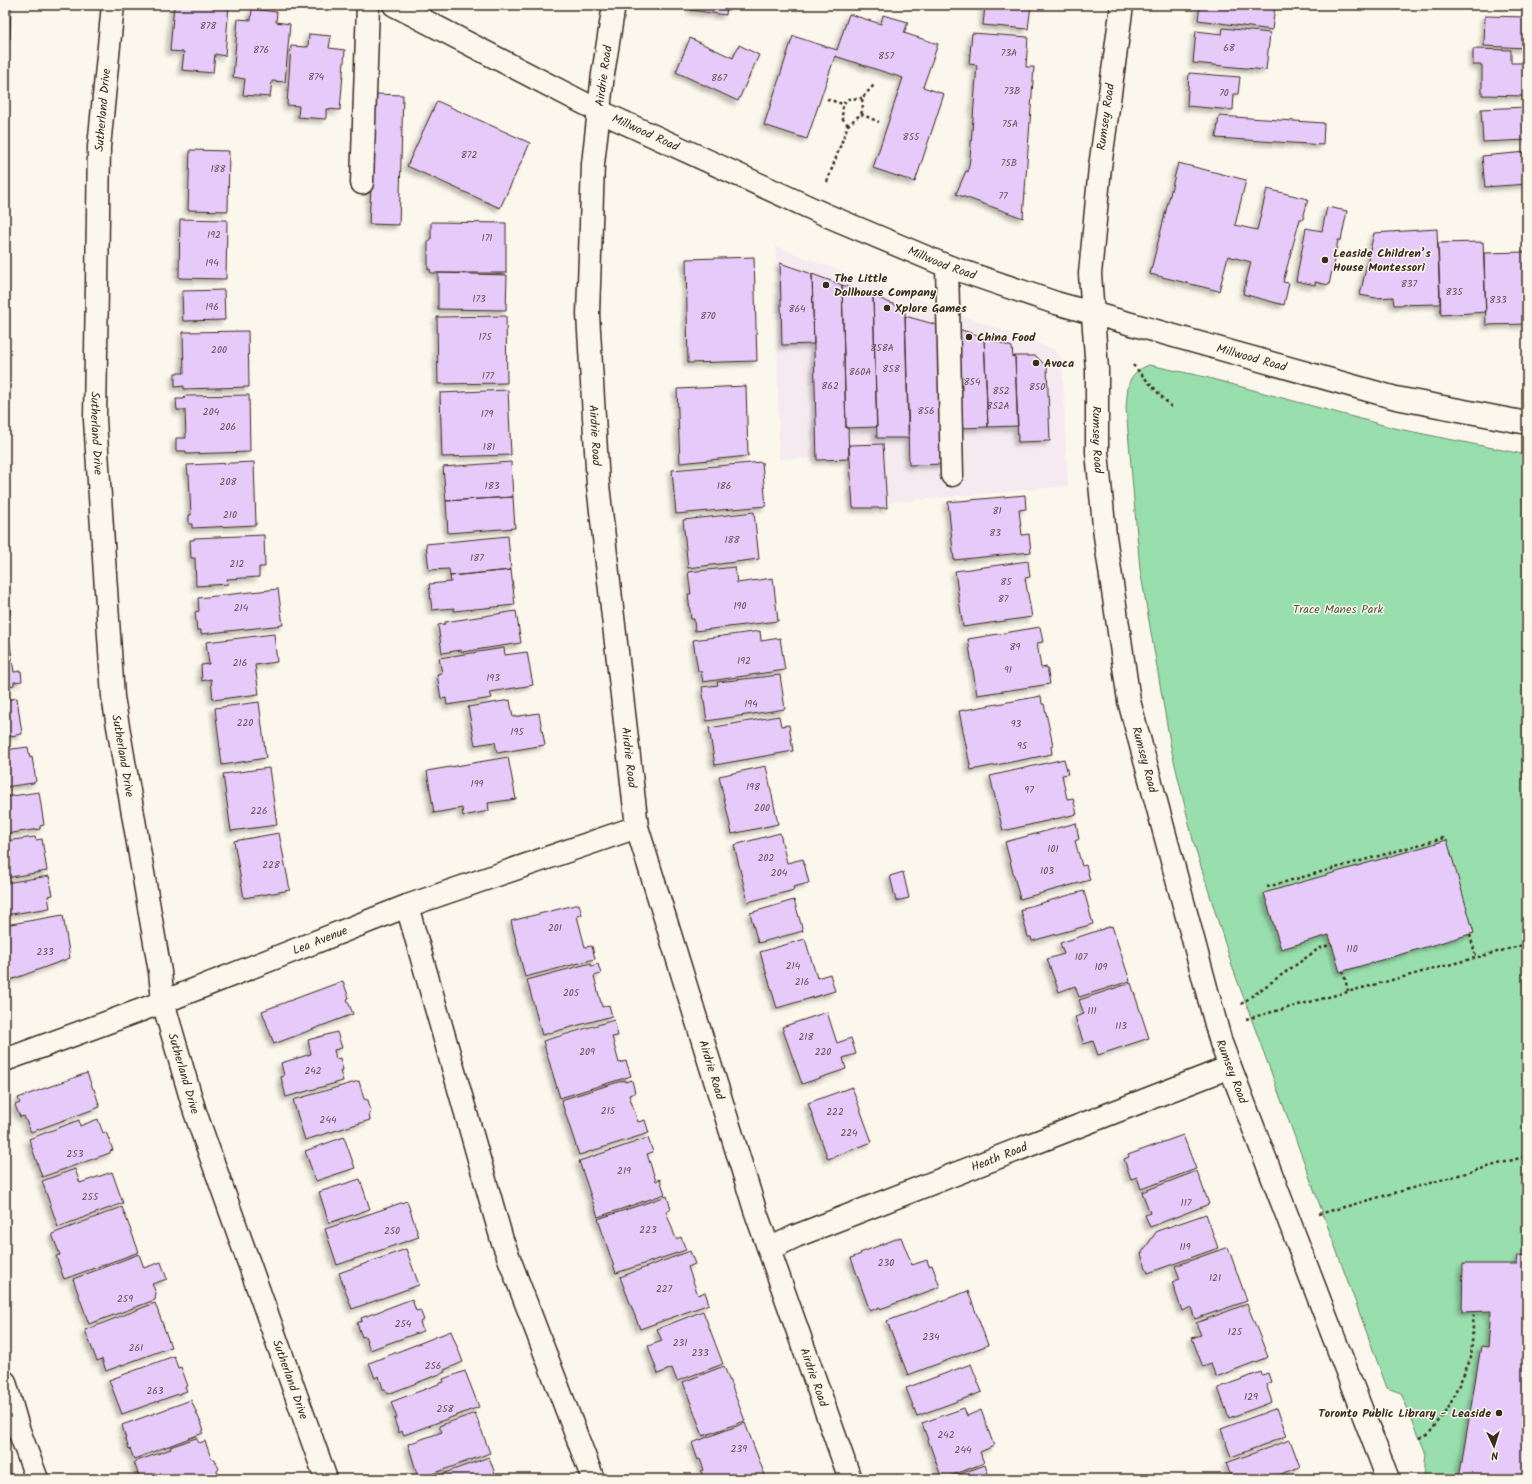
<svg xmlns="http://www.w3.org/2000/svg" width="1532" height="1484" viewBox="0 0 1532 1484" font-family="Kalam,sans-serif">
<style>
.built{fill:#f5eaf0}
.green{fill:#99dfad;stroke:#6a8466}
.building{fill:#e6caf9;stroke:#3b2a1e;filter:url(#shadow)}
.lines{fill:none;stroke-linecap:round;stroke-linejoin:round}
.minor-casing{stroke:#3b2a1e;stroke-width:25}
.path{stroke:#3b2a1e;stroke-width:2.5;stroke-dasharray:3 3;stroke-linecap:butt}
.minor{stroke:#fbf7ec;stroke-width:22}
.poi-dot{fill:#3b2a1e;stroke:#fbf7ec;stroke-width:1.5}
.labels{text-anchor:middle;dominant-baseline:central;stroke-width:3;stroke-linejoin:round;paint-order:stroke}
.number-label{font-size:10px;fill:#665255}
.street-label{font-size:12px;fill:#3b2a1e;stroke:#fbf7ec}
.poi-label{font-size:12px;font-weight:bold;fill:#3b2a1e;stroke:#fbf7ec;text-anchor:start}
.park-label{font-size:12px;fill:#525742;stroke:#fbf7ec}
</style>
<defs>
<filter id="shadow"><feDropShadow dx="-3.5" dy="3.5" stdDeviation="2" flood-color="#0004"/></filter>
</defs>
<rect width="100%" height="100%" fill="#fbf7ec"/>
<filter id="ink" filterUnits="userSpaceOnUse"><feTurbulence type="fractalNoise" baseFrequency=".025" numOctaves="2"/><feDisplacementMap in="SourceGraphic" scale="8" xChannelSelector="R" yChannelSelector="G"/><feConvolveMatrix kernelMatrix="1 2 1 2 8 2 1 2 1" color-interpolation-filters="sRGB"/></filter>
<g filter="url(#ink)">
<!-- built -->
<path class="built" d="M776,247L1054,349L1062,360L1068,486L850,506L847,457L779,459Z"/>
<!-- green -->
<path class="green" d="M1149,365L1201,376L1394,428L1527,455V1479H1423L1425,1451L1401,1393L1387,1388L1232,966L1194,844L1171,748L1140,569L1126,408C1128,386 1126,374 1149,365Z"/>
<!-- building -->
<path class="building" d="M174,5H229L225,56L215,54L213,73L182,70L184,52L170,51Z
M692,5H727L726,15L691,10Z
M1031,5L1028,29L983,25L985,6L980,5Z
M1200,5L1275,6L1272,30L1198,20Z
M5,6L11,7L10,39H5Z
M252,9L277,12L276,22L290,24L285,82L272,81L270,97L243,95L245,79L233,77L238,19L251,20Z
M849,14L881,24L883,15L908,22L904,33L938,44L923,87L944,94L915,182L873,168L903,78L835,56L807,139L764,125L793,36L837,50Z
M1485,16L1527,17V48L1484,46Z
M1223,28L1270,33L1266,70L1193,63L1196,31L1222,34Z
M972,33L1028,37L1026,67H1034L1023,218L956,194L966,171L968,172L970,158L977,65L969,64Z
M309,34L331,36L329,48L345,50L340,110L326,109V119L298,117L299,106L287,105L291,46L308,47Z
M690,38L733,58L739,45L759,55L738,101L676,72Z
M1473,49L1511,50V63H1527V96L1482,95V65H1473Z
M1189,73L1240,77L1238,94H1234L1233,110L1187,106Z
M376,94L403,95L399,225L369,224Z
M437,101L530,143L500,208L407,166Z
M1527,107V140L1483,142L1481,109Z
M1219,116L1324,123L1323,145L1216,138Z
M190,150L229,151L228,211L188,210Z
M1527,152V184L1485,187L1482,156Z
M1178,163L1246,180L1235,225L1257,230L1267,189L1308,199L1303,219H1300L1283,282L1289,283L1284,305L1243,294L1251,262L1228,256L1219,291L1150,274Z
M1327,207L1347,211L1341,240H1338L1329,285L1315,282V285L1296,281L1306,228L1322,231Z
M180,219L227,220L226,279L179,278Z
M431,222L506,223V273H431L430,269L428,270V241H431Z
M1437,229L1440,304L1394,305L1393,297L1376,298L1360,295L1374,233Z
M1483,242L1486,312L1441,315L1438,243Z
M1527,252V324L1486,325L1484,253Z
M754,257L757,361L688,363L686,259Z
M780,263L812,274L814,344L782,345Z
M438,273L507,275L506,310L438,309Z
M812,274L842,285L846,428H848L849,459L817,460Z
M842,285L873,296L877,427L846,428Z
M224,290L225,320L183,321L182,291Z
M873,296L903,308L905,312L909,438H877Z
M506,316L507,383L438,384L437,317Z
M905,316L941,326L945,464L909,465Z
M955,328L984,337L988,427L959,428Z
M248,331L249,387L184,389V386L175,387V373H184L183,332Z
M984,337L1012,347L1013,357L1015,356L1018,426L988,427Z
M1015,356H1036L1047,367L1050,441L1018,442Z
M746,386L748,456L680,463L677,389Z
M508,390L511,455L442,457L440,393Z
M249,395L250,452L186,454V451H176V438H186L185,410H177L176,399H184L185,396Z
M883,444L887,508H853L849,445Z
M254,462L256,525L192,528V524H189V515H191L189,475H188L187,465Z
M511,462L513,497L446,501L443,467Z
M762,462L766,506L676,514L672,470Z
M1025,495L1026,509L1019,510L1022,535L1029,534L1031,552L954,560L948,502Z
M513,497L515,528L448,533L446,501Z
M754,512L759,559L688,568L683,520Z
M264,535L265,567H259V577L227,579L228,584L196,586L195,558H191L190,540H194V538Z
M508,536L511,570L450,576L449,569L429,570L426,544Z
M1028,561L1030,577L1025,578L1032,617L963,627L955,571Z
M735,567L737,583L773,578L778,621L695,631L694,619H691L688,594H691L688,572Z
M511,570L515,605L454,611V608L432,610L429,584L451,582L450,576Z
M5,587L6,604H10V615H6L7,618H5Z
M278,589L283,625L201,634V630H197L195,612L199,611L198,598Z
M516,611L521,643L462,652L461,650L442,653L438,625L445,624V622Z
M7,624L14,672L21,671L22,681L14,682V685L5,687V625Z
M1040,627L1043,642L1037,643L1041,668L1047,667L1050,684L977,695L968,639Z
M760,631L761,641L780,638L785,670L703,682L701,671H698L693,640Z
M274,634L277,662L255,665L259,694L213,700L211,679L202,681L201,665L209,664L206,642Z
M504,648L505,655L527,652L533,685L490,692L492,698L447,705L446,698L441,699L437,674L442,673L439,658Z
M780,675L785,709L707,721L702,687L718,685L717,682Z
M1041,696L1042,704H1044L1053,745L1051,746L1052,754L971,770L959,711Z
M17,698L22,734L5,737V700Z
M510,700L513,717L539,713L545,745L497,753L495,742L475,745L468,707Z
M259,702L266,758L222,765L215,708Z
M779,716L781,726L789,725L793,751L715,765L709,728Z
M28,747L30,758L32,757L36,781L33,783L5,787V750Z
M508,757L516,799L488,803L489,811L463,816L462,808L434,813L427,771Z
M1064,759L1068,774L1062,775L1067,799L1073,798L1077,814L1003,831L990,776Z
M766,766L778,824L732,834L719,776Z
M269,768L277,825L231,831L223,774Z
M39,792L44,825L40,826V829L5,834V797Z
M1076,823L1079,839L1075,841L1082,866L1086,865L1090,880L1020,899L1005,842Z
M279,833L290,890L244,898L234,841Z
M780,833L787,863L803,859L809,883L793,887L794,890L748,902L734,845Z
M35,837L36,840L42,839L47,871L5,878V841Z
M1447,840L1474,933L1340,972L1329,935L1281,949L1264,893Z
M903,872L909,898L896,901L890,876Z
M49,876L53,895L48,896L50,908L5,915V883Z
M1084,891L1093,924L1032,941L1031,937H1028L1021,910H1024L1023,908Z
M794,900L803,931L758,943L750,913Z
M579,904L582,915L577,916L585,947L592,946L595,959L525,977L511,921Z
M63,915L70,958L5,982V925Z
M1112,926L1130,981L1079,997L1075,986L1059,992L1047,959L1064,954L1060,943Z
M805,939L817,978L830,974L835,991L777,1008L760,952Z
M591,963V966L598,964L601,974L594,976L602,1007L609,1005L612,1016L542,1035L527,980Z
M343,981L349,998L347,999L353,1014L274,1044L262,1011Z
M1131,983L1149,1038L1098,1055L1093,1041L1084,1044L1075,1017L1084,1014L1079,1000Z
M827,1012L837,1043L851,1038L856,1054L843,1058L846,1069L802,1084L782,1027Z
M614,1020L618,1036L612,1037L619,1063L626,1061L631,1076L560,1098L543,1041Z
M337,1032L342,1048L334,1050L336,1059L340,1058L343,1070L340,1071L343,1081L286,1097L281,1077L284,1076L281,1063L311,1054L308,1040Z
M87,1073L93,1089H94L100,1107L31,1132L24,1116L20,1117L15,1105L20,1103L18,1098Z
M625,1080V1082L632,1080L635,1093L629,1095L638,1122L645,1120L649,1133L579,1155L561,1100Z
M359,1081L364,1099L368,1100L371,1111L369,1114L370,1120L305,1140L293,1100Z
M852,1087L872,1142L828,1159L808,1103Z
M98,1119L103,1133L106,1132L113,1150L110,1151V1153L42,1177L29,1139L79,1120L80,1126Z
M1183,1135L1196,1169L1141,1189L1137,1177L1131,1179L1124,1159L1129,1157L1128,1155Z
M344,1137L355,1168L316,1181L305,1151Z
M648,1138L653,1152L647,1154L656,1181L660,1179L665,1194L598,1217L579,1161Z
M75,1169L80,1183L112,1172L123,1203L58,1227L42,1181Z
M1197,1171L1209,1204L1150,1227L1145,1215L1150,1213L1142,1192Z
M360,1179L370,1209L329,1223L319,1192Z
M667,1196L671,1209L666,1211L676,1239L681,1237L686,1250L616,1273L598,1219Z
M407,1201L419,1237L337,1265L325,1229Z
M122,1207L139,1252L64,1279L56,1256L60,1255L52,1234Z
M1206,1214L1218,1248L1148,1273L1141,1254L1157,1231Z
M901,1237L912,1265L927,1260L929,1266L932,1265L940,1287L880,1309V1307L870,1311L851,1258L861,1254L860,1253Z
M1228,1247L1247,1301L1195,1319L1191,1307L1182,1311L1172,1282L1180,1279L1175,1266Z
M406,1249L419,1285L352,1309L339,1273Z
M690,1251L695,1264L688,1267L698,1295L705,1292L709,1304L640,1329L620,1277Z
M139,1254L144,1268L161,1262L167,1279L152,1284L156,1293L155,1300L89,1324L73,1279Z
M1518,1255L1527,1256V1479H1459L1481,1346L1488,1347L1491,1311L1462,1312L1463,1264H1517Z
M968,1291L988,1345L908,1375L887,1321Z
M412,1299L416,1311L420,1310L424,1320L420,1322L423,1331L370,1350L365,1336L362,1337L357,1323L362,1321L361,1318Z
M155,1303L171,1347L106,1371L102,1359L97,1361L85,1330Z
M1247,1304L1268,1357L1216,1377L1211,1364L1203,1367L1192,1338L1201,1335L1196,1323Z
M703,1311L723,1364L677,1381L672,1368L658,1374L648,1346L662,1341L657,1329Z
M451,1331L463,1362L444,1370L445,1372L388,1394L385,1389H383L379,1376L375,1378L369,1363Z
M174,1356L178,1368L181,1367L188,1386L185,1387L187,1391L122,1414L109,1380Z
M971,1364L982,1392L917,1416L906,1388Z
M724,1366L745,1421L703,1436L683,1382Z
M465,1371L479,1407L404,1435L402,1431L399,1433L394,1419L397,1418L391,1402L444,1382L443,1379Z
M1261,1372L1262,1375L1268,1373L1271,1382L1266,1384L1272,1402L1229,1418L1218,1388Z
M191,1400L204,1430L202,1431L203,1433L134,1459L130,1449L129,1450L122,1425Z
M964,1408L967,1416L981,1410L994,1446L980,1452L984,1463L942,1479L922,1423Z
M1277,1408L1287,1436L1231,1457L1221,1429Z
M475,1413L490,1453L421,1478L418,1477L408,1444L442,1432L439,1426Z
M745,1423L766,1478L704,1479L701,1471L704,1470L700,1459L698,1460L692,1443Z
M196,1438L199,1443L205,1441L211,1458L215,1460L219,1469L217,1471L218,1476L209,1479H140L134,1462L171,1449L170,1447Z
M1290,1440L1300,1467L1266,1479H1232L1226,1463Z
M489,1457L497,1479H428Z
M985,1465L990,1479H946Z"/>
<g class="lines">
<!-- minor casing -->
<g class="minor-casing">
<g id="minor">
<path id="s1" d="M113,5L99,147L95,420L113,697L160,972L163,1002L195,1112L326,1479"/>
<path id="s2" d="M394,5L599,111L826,215L947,266L1056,303L1396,398L1527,423"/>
<path id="s3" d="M614,5L603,74L593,164L588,314L598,485L637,827L755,1210L850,1479"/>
<path id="s4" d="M1122,5L1100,167L1090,274L1097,370V452L1105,536L1129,701L1221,1043L1388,1479"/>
<path d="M362,183L368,5"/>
<path d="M947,266L952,475"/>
<path d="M407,906L502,1240L593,1479"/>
<path id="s5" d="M5,1060L163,1002L407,906L637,827"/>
<path id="s6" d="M769,1249L796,1236L1230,1067"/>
<path d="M5,1382L18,1428L37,1479"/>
</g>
</g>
<!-- path -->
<path class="path" d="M827,99L843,104
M861,114L879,122
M848,125L842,118L843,104L848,99L862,98
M827,182L848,125L861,114L863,109L862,98L874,85
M1133,365L1173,409
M1267,887L1443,838L1444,841
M1470,935L1476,957
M1343,971L1348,991
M1241,1004L1318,949L1332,944
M1246,1019L1527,944
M1319,1214L1527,1156
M1420,1438L1428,1435L1449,1407L1471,1358L1474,1311"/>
<!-- minor -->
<use href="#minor" class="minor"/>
</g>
</g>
<!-- markers -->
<g class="poi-dot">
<circle cx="1325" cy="260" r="4"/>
<circle cx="826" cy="285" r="4"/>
<circle cx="887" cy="308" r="4"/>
<circle cx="969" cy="337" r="4"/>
<circle cx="1036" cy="363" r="4"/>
<circle cx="1499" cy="1413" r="4"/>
</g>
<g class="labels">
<!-- number labels -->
<g class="number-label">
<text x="208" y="26">878</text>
<text x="1229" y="48">68</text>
<text x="261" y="50">876</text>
<text x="1009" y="53">73A</text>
<text x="886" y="56">857</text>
<text x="316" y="77">874</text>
<text x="719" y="78">867</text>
<text x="1012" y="91">73B</text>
<text x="1224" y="93">70</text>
<text x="1010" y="124">75A</text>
<text x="911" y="137">855</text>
<text x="469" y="155">872</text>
<text x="1009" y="163">75B</text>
<text x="218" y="169">188</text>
<text x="1003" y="196">77</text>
<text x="214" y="235">192</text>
<text x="487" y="238">171</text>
<text x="212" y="263">194</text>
<text x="1409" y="284">837</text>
<text x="1454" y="292">835</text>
<text x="479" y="299">173</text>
<text x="1498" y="300">833</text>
<text x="212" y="307">196</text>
<text x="797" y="309">864</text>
<text x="708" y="316">870</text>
<text x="485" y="337">175</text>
<text x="882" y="348">858A</text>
<text x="219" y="350">200</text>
<text x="891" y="369">858</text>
<text x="860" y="372">860A</text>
<text x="488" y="376">177</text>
<text x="972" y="382">854</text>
<text x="830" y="386">862</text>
<text x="1037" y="387">850</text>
<text x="1001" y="391">852</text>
<text x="998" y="406">852A</text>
<text x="926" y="411">856</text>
<text x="211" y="412">204</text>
<text x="487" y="414">179</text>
<text x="228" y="427">206</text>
<text x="489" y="447">181</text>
<text x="228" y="482">208</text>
<text x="492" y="486">183</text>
<text x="724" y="486">186</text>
<text x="997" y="511">81</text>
<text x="230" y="515">210</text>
<text x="995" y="533">83</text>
<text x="732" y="540">188</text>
<text x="477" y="558">187</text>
<text x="237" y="564">212</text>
<text x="1006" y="582">85</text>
<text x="1003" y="599">87</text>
<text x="740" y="606">190</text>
<text x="241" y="608">214</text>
<text x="1015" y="647">89</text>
<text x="744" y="661">192</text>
<text x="240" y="663">216</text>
<text x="1008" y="670">91</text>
<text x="493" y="678">193</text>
<text x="751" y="704">194</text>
<text x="245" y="723">220</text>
<text x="1016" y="724">93</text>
<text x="517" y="732">195</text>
<text x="1022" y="746">95</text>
<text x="477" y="784">199</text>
<text x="753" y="787">198</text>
<text x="1029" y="790">97</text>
<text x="762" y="808">200</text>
<text x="259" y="811">226</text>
<text x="1053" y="849">101</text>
<text x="766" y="858">202</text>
<text x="271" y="865">228</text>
<text x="1047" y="871">103</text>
<text x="779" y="873">204</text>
<text x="555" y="928">201</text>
<text x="1352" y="949">110</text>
<text x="45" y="952">233</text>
<text x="1081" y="957">107</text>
<text x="793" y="966">214</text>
<text x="1101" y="967">109</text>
<text x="802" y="982">216</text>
<text x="571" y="993">205</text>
<text x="1092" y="1011">111</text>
<text x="1121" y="1026">113</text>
<text x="806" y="1037">218</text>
<text x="587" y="1052">209</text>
<text x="823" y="1052">220</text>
<text x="313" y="1071">242</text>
<text x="608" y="1111">215</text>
<text x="835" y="1112">222</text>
<text x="328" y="1120">244</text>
<text x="849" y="1133">224</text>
<text x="75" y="1154">253</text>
<text x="624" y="1171">219</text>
<text x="90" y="1197">255</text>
<text x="1186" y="1203">117</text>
<text x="648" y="1230">223</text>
<text x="392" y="1231">250</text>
<text x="1185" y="1247">119</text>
<text x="886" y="1263">230</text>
<text x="1215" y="1278">121</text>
<text x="664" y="1289">227</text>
<text x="125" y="1299">259</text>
<text x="403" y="1324">254</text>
<text x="1235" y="1332">125</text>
<text x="931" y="1337">234</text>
<text x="680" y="1343">231</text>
<text x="136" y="1348">261</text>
<text x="700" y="1353">233</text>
<text x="433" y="1366">256</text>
<text x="155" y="1391">263</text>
<text x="1251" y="1397">129</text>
<text x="445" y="1409">258</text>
<text x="946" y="1435">242</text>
<text x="739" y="1449">239</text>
<text x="963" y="1450">244</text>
</g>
<!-- street labels -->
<g class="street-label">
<text transform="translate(604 76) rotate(-82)">Airdrie Road</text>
<text transform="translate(103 110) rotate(-85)">Sutherland Drive</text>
<text transform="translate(1106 117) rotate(-82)">Rumsey Road</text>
<text stroke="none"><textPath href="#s2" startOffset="282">Millwood Road</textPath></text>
<text stroke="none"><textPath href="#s2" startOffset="606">Millwood Road</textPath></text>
<text stroke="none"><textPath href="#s2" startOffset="930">Millwood Road</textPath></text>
<text stroke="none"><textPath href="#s1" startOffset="429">Sutherland Drive</textPath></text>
<text stroke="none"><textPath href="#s3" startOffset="432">Airdrie Road</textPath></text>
<text stroke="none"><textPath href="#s4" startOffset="437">Rumsey Road</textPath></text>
<text stroke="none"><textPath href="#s1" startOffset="753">Sutherland Drive</textPath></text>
<text stroke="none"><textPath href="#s3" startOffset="756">Airdrie Road</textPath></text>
<text stroke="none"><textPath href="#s4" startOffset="761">Rumsey Road</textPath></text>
<text stroke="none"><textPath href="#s5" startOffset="337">Lea Avenue</textPath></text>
<text stroke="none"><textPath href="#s3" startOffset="1080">Airdrie Road</textPath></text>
<text stroke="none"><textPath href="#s4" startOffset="1085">Rumsey Road</textPath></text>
<text stroke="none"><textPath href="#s1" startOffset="1077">Sutherland Drive</textPath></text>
<text stroke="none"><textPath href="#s6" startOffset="248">Heath Road</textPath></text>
<text stroke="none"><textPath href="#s3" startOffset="1404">Airdrie Road</textPath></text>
<text stroke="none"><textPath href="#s1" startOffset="1401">Sutherland Drive</textPath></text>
</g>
<!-- poi labels -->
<g class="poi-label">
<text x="1333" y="253">Leaside Children’s<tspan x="1333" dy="14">House Montessori</tspan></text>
<text x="834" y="278">The Little<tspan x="834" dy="14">Dollhouse Company</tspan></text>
<text x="895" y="308">Xplore Games</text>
<text x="977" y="337">China Food</text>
<text x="1044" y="363">Avoca</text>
<text x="1491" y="1413" text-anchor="end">Toronto Public Library - Leaside</text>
</g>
<!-- park labels -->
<g class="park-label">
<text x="1338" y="609">Trace Manes Park</text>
</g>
</g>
<!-- margin -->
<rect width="1532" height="1484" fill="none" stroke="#fbf7ec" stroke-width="20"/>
<rect x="10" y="10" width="1512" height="1464" fill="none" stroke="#3b2a1e" stroke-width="1.5" filter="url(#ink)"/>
<!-- north arrow -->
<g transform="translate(1494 1446) rotate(176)" stroke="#fbf7ec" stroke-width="3" paint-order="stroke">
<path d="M0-3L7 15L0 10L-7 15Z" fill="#3b2a1e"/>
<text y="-6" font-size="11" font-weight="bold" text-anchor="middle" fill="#3b2a1e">N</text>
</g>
</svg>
